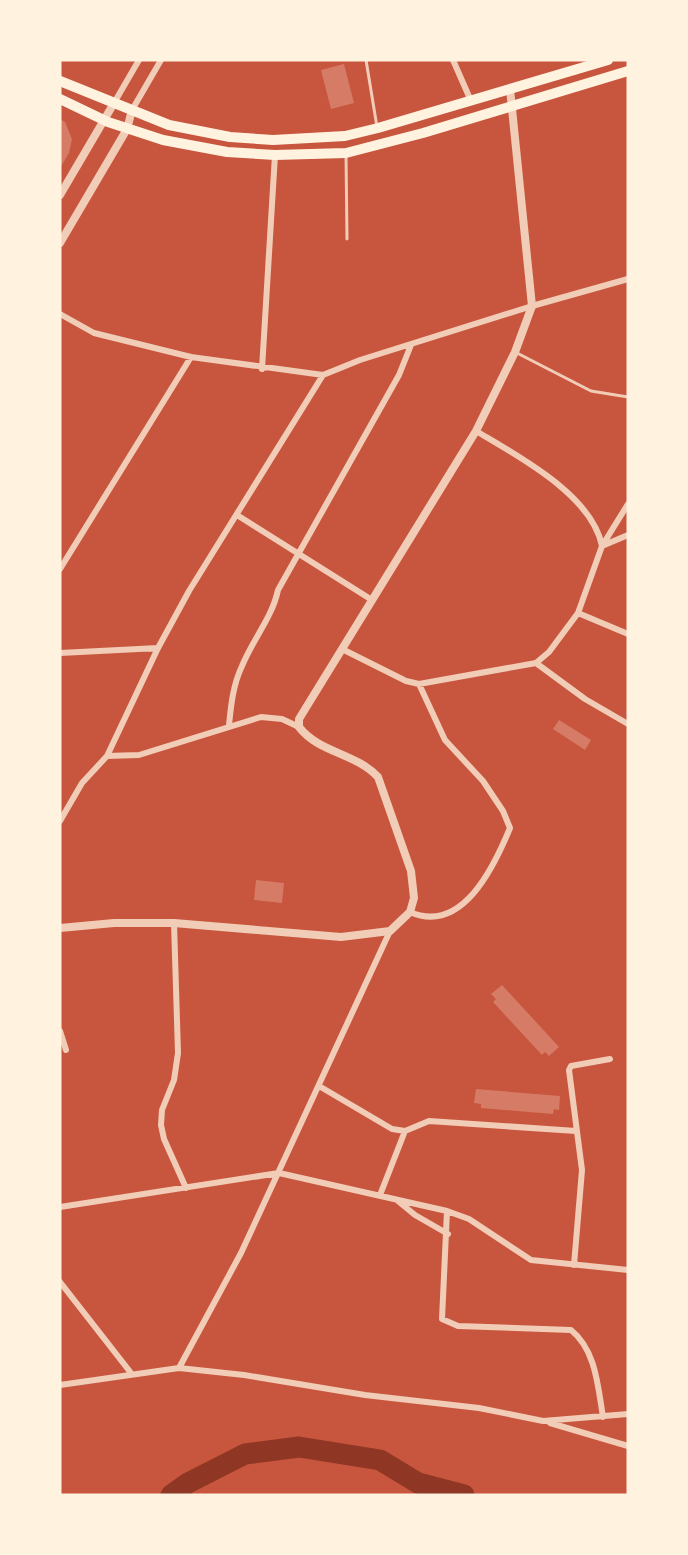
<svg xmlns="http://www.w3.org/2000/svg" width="688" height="1555" viewBox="0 0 688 1555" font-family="'Sofia Sans Condensed',sans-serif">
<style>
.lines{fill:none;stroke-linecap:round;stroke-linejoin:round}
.river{stroke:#8f3625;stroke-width:21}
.building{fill:#d67c66}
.service{stroke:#f1ccb7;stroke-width:3}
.minor{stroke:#f1ccb7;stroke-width:6}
.tertiary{stroke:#f1ccb7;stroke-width:8}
.primary{stroke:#fff3e0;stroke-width:10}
</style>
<rect width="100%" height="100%" fill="#c8553d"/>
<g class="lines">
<!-- river -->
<path class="river" d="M171,1495L188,1483L245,1454L299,1447L380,1460L418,1483L464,1495"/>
</g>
<!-- building -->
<path class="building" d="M344,64L354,103L331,109L321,70Z
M60,119L65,122L72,139L69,153L60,168Z
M559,720L591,740L585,750L553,729Z
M256,880L284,883L282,903L254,900Z
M502,985L559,1047L549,1056L545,1052L542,1055L493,1002L496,999L491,994Z
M476,1089L560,1096L559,1110L554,1109L553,1114L481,1108V1104L474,1103Z"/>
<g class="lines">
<!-- service -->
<path class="service" d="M366,60L377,127
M346,154L347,239
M517,353L591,391L628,397"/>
<!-- minor -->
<path class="minor" d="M453,60L471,101
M114,103L139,60
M132,110L161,60
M60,314L94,333L191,357L323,375L360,360L532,306L628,279
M262,369L275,155
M476,431C518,456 592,495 602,546L628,535
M237,515L372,600
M60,569L191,357
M578,613L628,634
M344,650L406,681L419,684L536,663L549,652L578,613L602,546L628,504
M60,653L158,648
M536,663L585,699L628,724
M229,725C231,705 233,685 242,666C253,639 272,618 278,590L399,375L411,345
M107,756L139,755L261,717L282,719L299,727
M60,821L82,783L107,756L158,648L189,591L323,375
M410,912C462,935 494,867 510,828L503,811L483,781L445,740L419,684
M174,923L178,1053L174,1080L162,1110L161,1125L164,1139L186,1188
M60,1031L66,1050
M319,1086L392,1129L405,1131L429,1121L576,1131
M380,1195L405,1131
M398,1201L415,1215L448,1234
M60,1207L279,1173L447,1211L469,1219L531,1260L628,1270
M447,1211L442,1319L458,1326L571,1330C596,1350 598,1387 603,1417
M574,1265L582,1170L569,1070L571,1066L610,1059
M60,1282L131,1373
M179,1368L241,1253L390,931
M60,1385L179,1368L244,1375L365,1395L479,1408L543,1421L628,1414
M550,1423L628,1446"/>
<!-- tertiary -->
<path class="tertiary" d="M60,195L114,103
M60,243L127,129L132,110
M60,928L114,923H174L341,937L390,931L410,912L414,898L411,871L378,777C356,753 319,753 299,727V719L476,431L515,352L532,306L510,89"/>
<!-- primary -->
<path class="primary" d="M60,81L169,125L230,137L273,140L345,136L378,128L608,60
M60,99L108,122L163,140L227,152L275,155L346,153L423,133L628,71"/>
</g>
<!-- border -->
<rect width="688" height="1555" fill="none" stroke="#fff3e0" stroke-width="123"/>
</svg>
